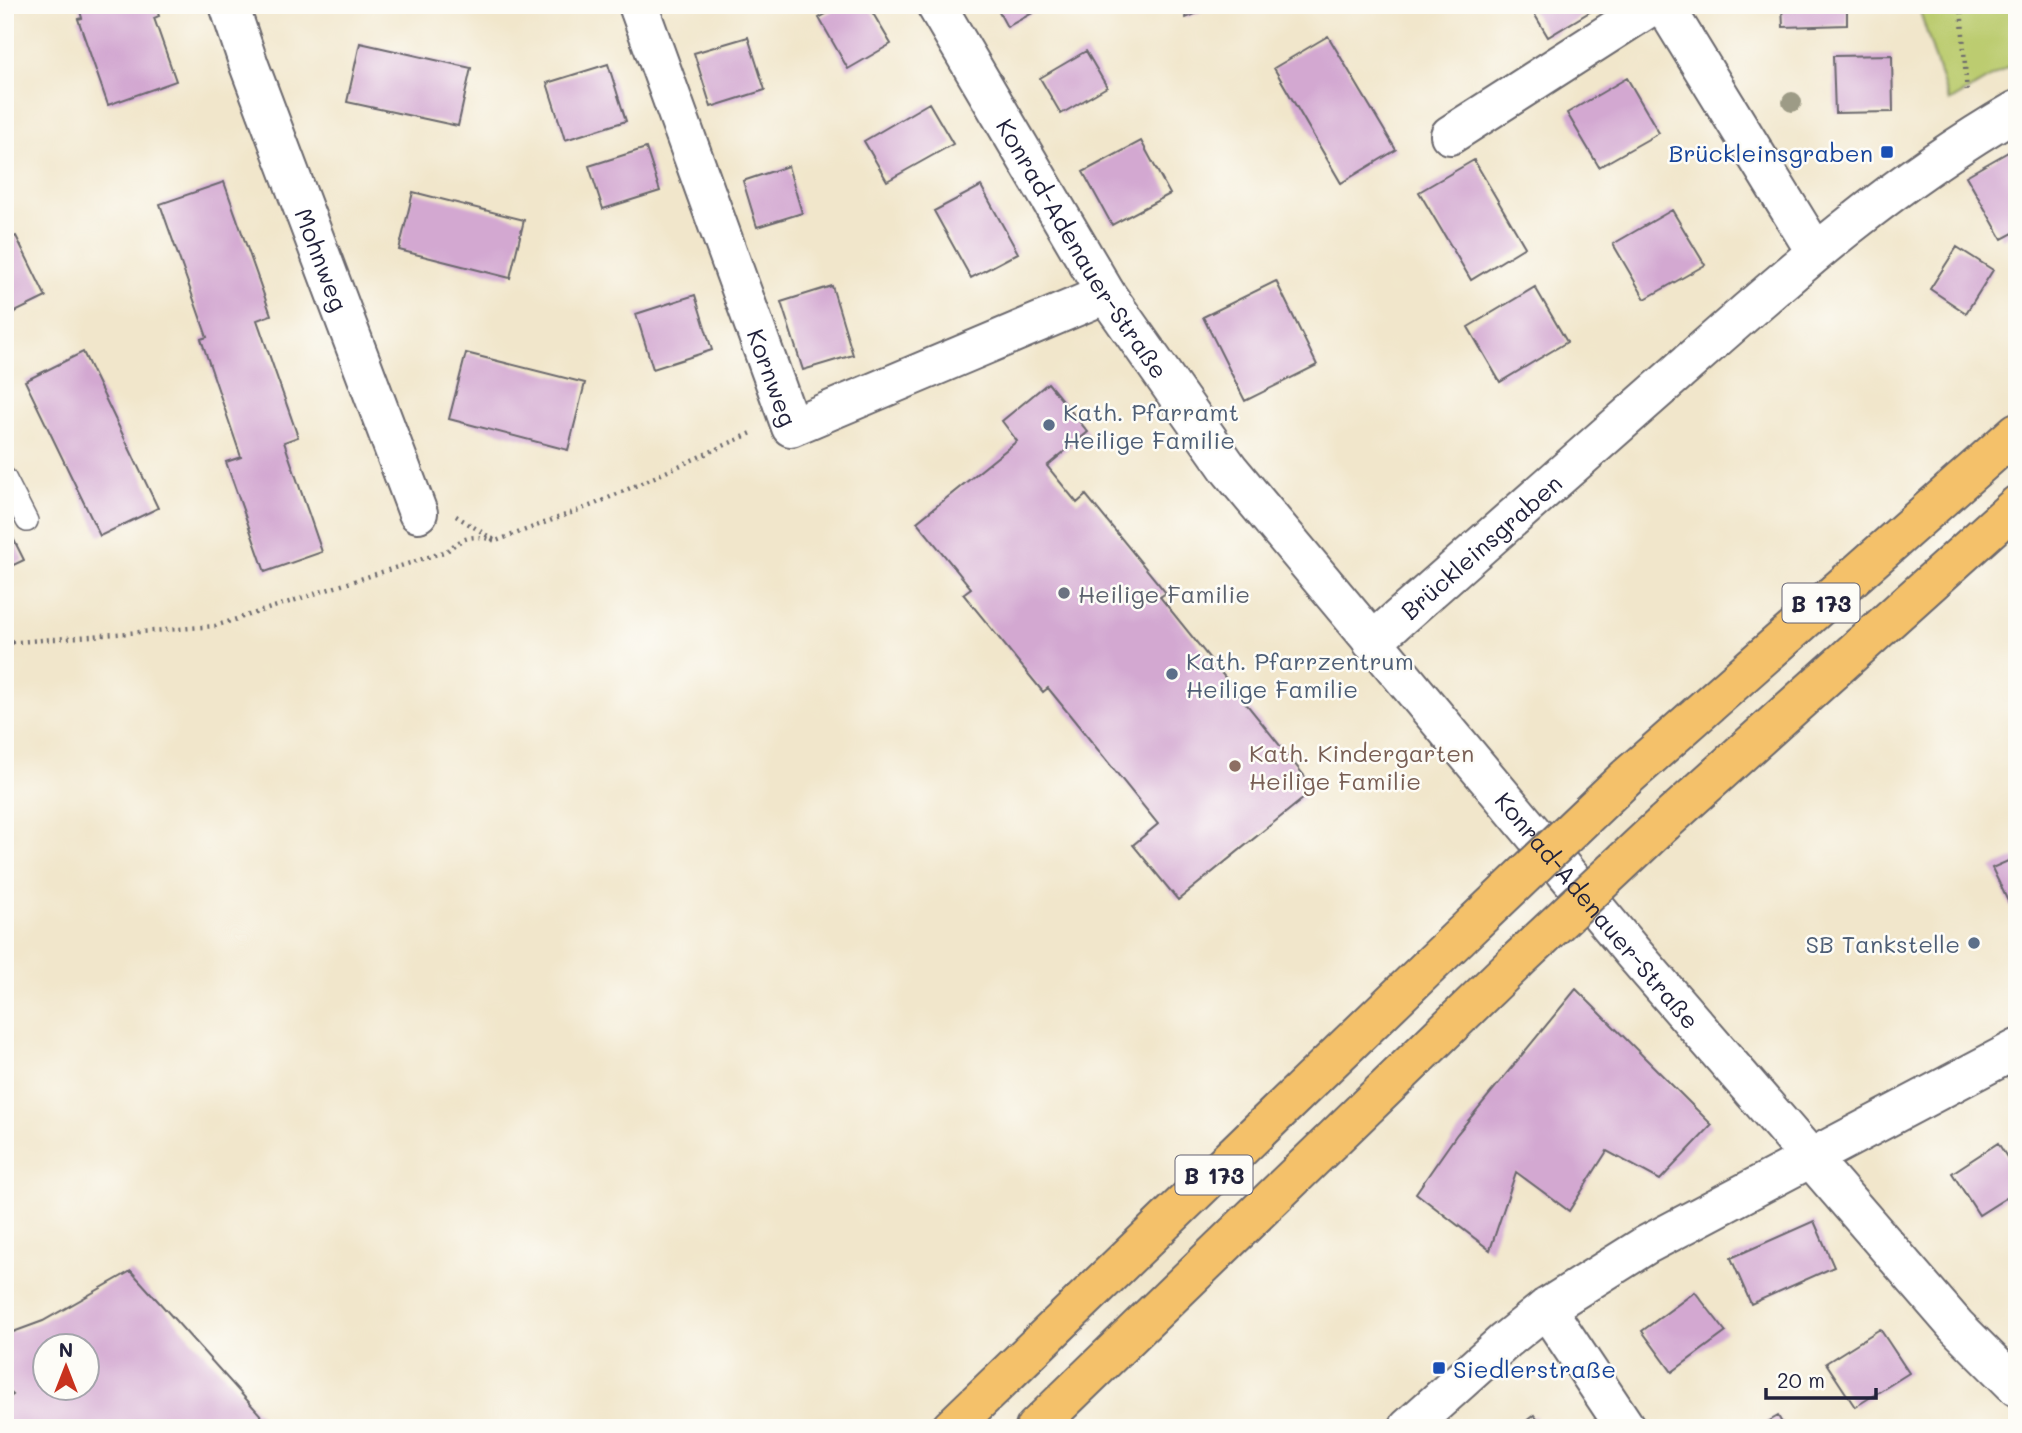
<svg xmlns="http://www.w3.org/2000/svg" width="2022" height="1433" viewBox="0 0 2022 1433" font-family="Mali,sans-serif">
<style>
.green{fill:#bccc6f;stroke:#6f7755;stroke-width:2}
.building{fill:#d3a8d1;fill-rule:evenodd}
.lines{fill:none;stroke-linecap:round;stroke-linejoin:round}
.lane-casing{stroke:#6a676d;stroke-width:24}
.street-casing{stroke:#6a676d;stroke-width:42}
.highway-casing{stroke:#6a676d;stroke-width:42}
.path{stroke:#6a676d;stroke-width:4.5;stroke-dasharray:2 5;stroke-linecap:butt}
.lane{stroke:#fff;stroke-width:21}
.street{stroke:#fff;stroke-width:38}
.highway{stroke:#f4c16b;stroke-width:38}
.highway-bridge-casing{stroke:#6a676d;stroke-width:42;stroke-linecap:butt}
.highway-bridge{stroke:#f4c16b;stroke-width:38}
.tree{fill:#9d9b86}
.transit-dot{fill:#1a4fb4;stroke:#fdfcf7;stroke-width:2.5}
.service-dot{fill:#5c6f8a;stroke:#fdfcf7;stroke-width:2.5}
.worship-dot{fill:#6b7280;stroke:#fdfcf7;stroke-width:2.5}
.education-dot{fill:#8d6e63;stroke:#fdfcf7;stroke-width:2.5}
.labels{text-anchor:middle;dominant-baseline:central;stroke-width:5;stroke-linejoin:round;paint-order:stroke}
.shield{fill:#fdfcf7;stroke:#646373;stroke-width:2}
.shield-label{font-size:23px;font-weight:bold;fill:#22223b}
.transit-label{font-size:24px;fill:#164399;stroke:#fdfcf7;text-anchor:end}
.street-label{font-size:24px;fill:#22223b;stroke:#fdfcf7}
.service-label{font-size:24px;fill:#4e5e75;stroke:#fdfcf7;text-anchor:start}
.worship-label{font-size:24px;fill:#5b616d;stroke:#fdfcf7;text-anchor:start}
.education-label{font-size:24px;fill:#785e54;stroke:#fdfcf7;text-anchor:start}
</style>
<rect width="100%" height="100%" fill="#fdfcf7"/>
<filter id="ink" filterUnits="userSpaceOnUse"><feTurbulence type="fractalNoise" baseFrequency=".0143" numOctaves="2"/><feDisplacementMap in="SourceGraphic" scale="14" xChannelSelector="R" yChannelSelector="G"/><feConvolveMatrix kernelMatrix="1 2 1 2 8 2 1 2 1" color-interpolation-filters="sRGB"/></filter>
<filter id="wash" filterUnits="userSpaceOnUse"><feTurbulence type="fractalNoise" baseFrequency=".00686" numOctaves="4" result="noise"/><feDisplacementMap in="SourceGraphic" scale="28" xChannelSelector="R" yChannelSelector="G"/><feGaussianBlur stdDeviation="1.57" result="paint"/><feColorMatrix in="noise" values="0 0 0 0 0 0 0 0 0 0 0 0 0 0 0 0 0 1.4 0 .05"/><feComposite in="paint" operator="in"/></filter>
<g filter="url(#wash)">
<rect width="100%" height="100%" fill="#f1e6cb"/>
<!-- green -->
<path class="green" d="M1918,5H2017V62L1949,102Z"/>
<g id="blocks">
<!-- building -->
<path class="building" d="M78,5H155L159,16L154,18L176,81L108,105L78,19L82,18Z
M523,5H551V6L525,14Z
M842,5H868L891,44L848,69L819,18Z
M995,5H1047L1007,27Z
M1181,5H1216L1186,18Z
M1529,5H1601L1548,37Z
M1782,5H1847V25L1783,27Z
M1328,36L1396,150L1341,183L1274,68Z
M748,37L765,90L711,107L694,53Z
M360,43L471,68L458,126L347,102Z
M1086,51L1107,87L1061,114L1040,78Z
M1892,55L1893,112L1835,113L1833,56Z
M608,64L626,121L565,140L547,83Z
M1627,78L1659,133L1599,167L1567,113Z
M929,103L953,144L887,181L864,141Z
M1141,141L1170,194L1112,225L1083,172Z
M2017,147V231L2002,239L1966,176Z
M646,148L660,191L603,209L589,166Z
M1474,160L1525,247L1471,280L1419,192Z
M788,166L802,213L757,227L743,181Z
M224,182L271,315L257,320L298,437L284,442L322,552L265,572L226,462L241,457L201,339L207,337L160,204Z
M981,186L1018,253L971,278L934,211Z
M413,192L524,220L510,278L399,250Z
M1672,210L1705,265L1645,299L1613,244Z
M16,236L46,297L5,317V241Z
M1957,247L1993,270L1966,313L1930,289Z
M1276,281L1317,365L1245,401L1203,317Z
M832,286L853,355L803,370L781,302Z
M1535,287L1567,342L1500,382L1468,327Z
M695,295L712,350L653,369L636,314Z
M83,352L158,508L100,536L25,381Z
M466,353L585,383L568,450L449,419Z
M1048,383L1088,432L1047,466L1077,503L1086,495L1166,593L1160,597L1315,789L1178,900L1133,845L1158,824L1048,688L1043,692L963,594L971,588L917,522L1017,441L1002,421Z
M5,522L24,560L5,569Z
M2017,857V920L1992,868Z
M1576,989L1712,1125L1660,1180L1607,1151L1569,1211L1516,1172L1490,1250L1416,1193L1457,1134Z
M1998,1143L2017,1173V1191L1979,1215L1952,1173Z
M1814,1221L1834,1267L1751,1304L1731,1258Z
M131,1271L272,1428H5V1401L13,1395L5,1387V1335L43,1321ZM46,1346H88V1388H46Z
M1695,1292L1726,1332L1672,1372L1642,1331Z
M1880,1329L1909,1373L1855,1407L1826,1363Z
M1534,1415L1544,1428H1517Z
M1778,1416L1785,1428H1757Z"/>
</g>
</g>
<g filter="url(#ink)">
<use href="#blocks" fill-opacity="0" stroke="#6a676d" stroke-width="2"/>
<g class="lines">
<!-- lane casing -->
<g class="lane-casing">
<path id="lane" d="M5,478L27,521"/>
</g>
<!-- street casing -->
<g class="street-casing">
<g id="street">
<path id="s1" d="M229,5L249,65L418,513"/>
<path id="s2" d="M638,5L791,427L1106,294"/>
<path id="s3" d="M936,5L1106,294L1229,469L1634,954L1956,1326L2017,1387"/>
<path d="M1664,5L1815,251"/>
<path d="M1450,135L1653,5"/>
<path id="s4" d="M1372,642C1474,552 1576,462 1678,372C1788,275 1889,184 2017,110"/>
<path d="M1546,1308L1626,1428"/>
<path d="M1408,1428L1505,1341L1546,1308L1646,1245L2017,1049"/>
</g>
</g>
<!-- highway casing -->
<g class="highway-casing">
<path id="highway" d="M1627,777L2017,432
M1664,823L2017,505
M951,1428L1475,922
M1035,1428L1516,962"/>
</g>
<!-- path -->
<path class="path" d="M1961,5L1967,95
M456,516L496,541L595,504L754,432
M5,643L215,626L447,551C463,536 476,534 496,541"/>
<!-- lane -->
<use href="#lane" class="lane"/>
<!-- street -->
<use href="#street" class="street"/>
<!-- highway -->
<use href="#highway" class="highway"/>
<!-- highway-bridge casing -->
<g class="highway-bridge-casing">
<path id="highway-bridge" d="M1475,922L1627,777
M1516,962L1664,823"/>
</g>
<!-- highway-bridge -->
<use href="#highway-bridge" class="highway-bridge"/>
</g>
<!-- trees -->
<circle class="tree" cx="1792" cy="102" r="10"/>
</g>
<!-- markers -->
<g class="transit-dot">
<rect x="1880" y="145" width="14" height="14" rx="3.5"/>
<rect x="1432" y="1361" width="14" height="14" rx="3.5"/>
</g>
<g class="service-dot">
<circle cx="1049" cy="425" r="7"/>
<circle cx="1172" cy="674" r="7"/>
<circle cx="1974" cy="943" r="7"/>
</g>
<circle class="worship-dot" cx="1064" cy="593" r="7"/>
<circle class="education-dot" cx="1235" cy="766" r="7"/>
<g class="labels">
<!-- shield labels -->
<g class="shield">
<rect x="1782.5" y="583.5" width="77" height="39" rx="5"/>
<rect x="1175.5" y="1155.5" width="77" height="39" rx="5"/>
</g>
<g class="shield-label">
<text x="1821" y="603">B 173</text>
<text x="1214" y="1175">B 173</text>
</g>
<!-- transit labels -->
<g class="transit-label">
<text x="1873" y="152">Brückleinsgraben</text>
<text x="1453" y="1368" text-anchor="start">Siedlerstraße</text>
</g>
<!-- street labels -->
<g class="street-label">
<text stroke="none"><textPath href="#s3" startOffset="284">Konrad-Adenauer-Straße</textPath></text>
<text stroke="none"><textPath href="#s1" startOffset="271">Mohnweg</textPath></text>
<text stroke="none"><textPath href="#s2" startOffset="396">Kornweg</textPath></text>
<text stroke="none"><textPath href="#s4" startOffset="145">Brückleinsgraben</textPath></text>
<text stroke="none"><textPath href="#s3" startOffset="1124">Konrad-Adenauer-Straße</textPath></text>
</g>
<!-- service labels -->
<g class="service-label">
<text x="1063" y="411">Kath. Pfarramt<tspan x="1063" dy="28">Heilige Familie</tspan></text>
<text x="1186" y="660">Kath. Pfarrzentrum<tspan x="1186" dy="28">Heilige Familie</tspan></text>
<text x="1960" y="943" text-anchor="end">SB Tankstelle</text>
</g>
<!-- worship labels -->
<g class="worship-label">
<text x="1078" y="593">Heilige Familie</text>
</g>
<!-- education labels -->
<g class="education-label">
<text x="1249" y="752">Kath. Kindergarten<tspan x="1249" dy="28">Heilige Familie</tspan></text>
</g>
</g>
<!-- margin -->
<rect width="2022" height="1433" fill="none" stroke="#fdfcf7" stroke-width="28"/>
<!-- north arrow -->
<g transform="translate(66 1367)"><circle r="33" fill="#fdfcf7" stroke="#a5a5ac" stroke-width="2"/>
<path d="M0-5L12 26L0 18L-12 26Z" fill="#c8321e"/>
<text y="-10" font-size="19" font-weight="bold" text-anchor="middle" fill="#22223b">N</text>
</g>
<!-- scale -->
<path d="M1766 1388v10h110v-10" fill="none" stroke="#22223b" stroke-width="3.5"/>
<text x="1777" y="1388" font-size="21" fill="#22223b" stroke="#fdfcf7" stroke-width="5" paint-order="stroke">20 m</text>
</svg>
